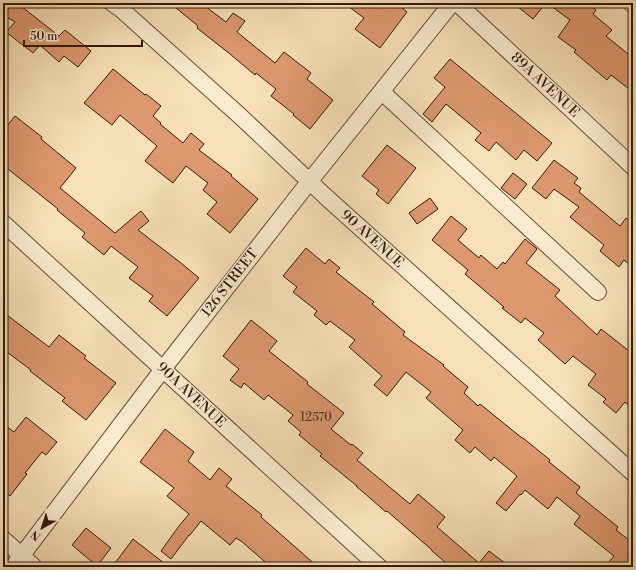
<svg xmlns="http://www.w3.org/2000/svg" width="636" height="570" viewBox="0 0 636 570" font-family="'Libre Bodoni',serif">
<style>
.building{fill:#dd986f;stroke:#321a0e}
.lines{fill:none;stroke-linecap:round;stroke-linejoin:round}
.minor-casing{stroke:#634c38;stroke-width:18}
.minor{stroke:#faebd0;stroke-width:16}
.labels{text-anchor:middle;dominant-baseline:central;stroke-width:3;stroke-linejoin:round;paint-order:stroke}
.number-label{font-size:12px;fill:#5d3a26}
.street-label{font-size:14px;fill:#321a0e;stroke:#faebd0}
</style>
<rect width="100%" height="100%" fill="#f7e0b7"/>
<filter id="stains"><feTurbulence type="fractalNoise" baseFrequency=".005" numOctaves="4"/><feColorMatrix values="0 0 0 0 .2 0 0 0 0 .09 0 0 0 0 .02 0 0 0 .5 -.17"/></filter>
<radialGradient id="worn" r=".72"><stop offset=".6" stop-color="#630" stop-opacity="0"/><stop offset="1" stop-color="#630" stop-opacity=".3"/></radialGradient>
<!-- building -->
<path class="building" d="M3,3H17L59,36L65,30L91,51L78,67L64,56L59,62L40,45L33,53L6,32L15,22L3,15Z
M170,3H201L226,22L233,13L245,21L237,32L275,63L284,52L311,73L307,79L333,100L310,129L293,115L294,114L271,96L276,89L256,73L255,75L230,54L197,28L198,26Z
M344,3H396L407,12L380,48L355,29L364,18Z
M513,3H546L533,19Z
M547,3H587L596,10L593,14L612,30L606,36L633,58V92L611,75L607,80L574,52L576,50L558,37L570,20Z
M450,59L552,143L537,161L524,150L516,160L496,142L489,151L475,140L481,133L446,104L432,122L423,114L445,87L434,78Z
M113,69L145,95L146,94L161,106L153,116L161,123L160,124L183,143L191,133L204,144L199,150L232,175L231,176L258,199L230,233L207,214L217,202L203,190L208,183L186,166L173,183L145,161L157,146L120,115L112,125L84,103Z
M15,116L42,137L41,139L76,168L60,188L115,233L141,211L149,221L138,230L181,263L199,278L167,316L149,301L153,296L129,278L138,267L111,246L104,255L82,237L85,233L57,210L58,209L3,165V131Z
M387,145L416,168L388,204L376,194L379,190L362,176Z
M554,160L578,178L574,183L581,188L579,192L620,226L626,218L633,224V267L624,260L619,267L600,251L604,245L570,217L579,207L554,189L546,199L532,188Z
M513,173L527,184L515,199L501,188Z
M430,198L438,209L417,224L409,213Z
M451,216L467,229L458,240L479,258L481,255L497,269L503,262L505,264L525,239L537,249L526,263L560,290L555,296L597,335L601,329L633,354V409L625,402L616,413L603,402L606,399L588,385L596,374L573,356L565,364L538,340L544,333L525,318L521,323L502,308L504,307L465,274L468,270L432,240Z
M306,248L325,264L329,259L340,268L336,272L374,302L372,304L405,332L403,335L444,365L443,366L468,387L464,393L478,406L480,404L522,438H523L550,460L549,462L580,487L576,493L618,527L616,530L633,543V567H605L614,556L574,524L580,516L557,497L548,509L525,490L521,495L520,494L506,511L496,503L517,476L494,457L491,461L475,447L470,453L455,440L463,430L426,398L431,392L406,372L387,396L374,385L382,376L349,347L355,340L330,321L326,325L314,315L317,311L293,292L297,287L283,276Z
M3,312L49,347L59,335L86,356L84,358L116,383L86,420L62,401L65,398L30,371L31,370L3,349Z
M251,320L277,341L269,351L308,382L307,384L344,413L331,429L351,445L352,444L363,453L357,460L410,504L418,494L445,517L437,527L479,563L489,551L510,567H451L432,551V550L387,511L386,512L356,486H357L320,456L322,454L299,435L301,432L288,421L293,415L268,395L264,400L244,383L241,388L230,380L239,369L223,356Z
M26,417L57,442L46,455L42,452L25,473L27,474L10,496L3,491V424L14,432Z
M165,429L194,452L188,461L210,480L219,468L232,479L226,486L262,515L261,517L318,567H271L241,541L236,538L230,545L201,521L190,535H189L171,559L161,551L179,526L189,514L167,496L174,488L140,462Z
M86,528L111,548L97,566L72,545Z
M133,539L169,567H112Z"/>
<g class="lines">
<!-- minor casing -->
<g class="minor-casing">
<path id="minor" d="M112,3L122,10L240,116L326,197L633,473
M457,3L633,167
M631,3L632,4
M382,92L598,292
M3,223L379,567
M3,539L34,567
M13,567L163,369L309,182L452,3"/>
</g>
<!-- minor -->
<use href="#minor" class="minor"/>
</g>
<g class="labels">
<!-- number labels -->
<g class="number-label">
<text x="316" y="417">12570</text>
</g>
<!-- street labels -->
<g class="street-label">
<text transform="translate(545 85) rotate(43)">89A AVENUE</text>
<text transform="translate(372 239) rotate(42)">90 AVENUE</text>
<text transform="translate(230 283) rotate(-52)">126 STREET</text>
<text transform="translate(191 395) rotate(43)">90A AVENUE</text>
</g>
</g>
<!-- margin -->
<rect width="636" height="570" fill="none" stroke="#f7e0b7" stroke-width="16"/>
<rect x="4" y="4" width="628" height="562" fill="none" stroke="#321a0e" stroke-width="2"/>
<rect x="8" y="8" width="620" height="554" fill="none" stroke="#321a0e"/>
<!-- north arrow -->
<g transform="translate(42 528) rotate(219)" stroke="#faebd0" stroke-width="3" paint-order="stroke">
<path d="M0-3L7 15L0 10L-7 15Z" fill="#321a0e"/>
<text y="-6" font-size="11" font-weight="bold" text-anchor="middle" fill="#321a0e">N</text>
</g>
<!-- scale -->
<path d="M24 40v6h118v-6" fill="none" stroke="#321a0e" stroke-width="2"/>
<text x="30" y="40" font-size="12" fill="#321a0e" stroke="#faebd0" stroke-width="3" paint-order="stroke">50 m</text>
<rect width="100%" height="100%" filter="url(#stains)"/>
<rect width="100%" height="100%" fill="url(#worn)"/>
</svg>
